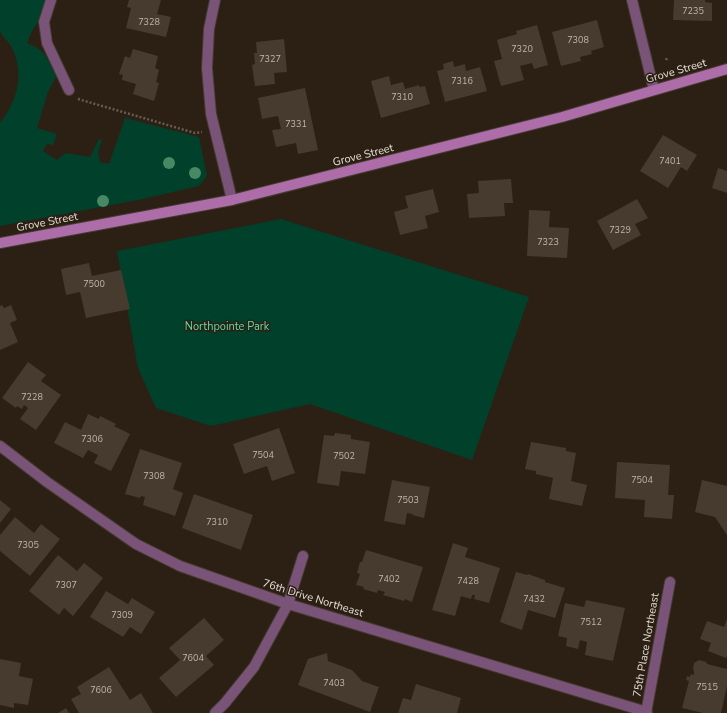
<svg xmlns="http://www.w3.org/2000/svg" width="727" height="713" viewBox="0 0 727 713" font-family="'Nunito Sans',sans-serif">
<style>
.green{fill:#01402a}
.building{fill:#473a2e}
.lines{fill:none;stroke-linecap:round;stroke-linejoin:round}
.lane-casing{stroke:#463b2f;stroke-width:12}
.street-casing{stroke:#463b2f;stroke-width:12}
.secondary-casing{stroke:#463b2f;stroke-width:12}
.path{stroke:#675c52;stroke-width:2.5;stroke-dasharray:2 2;stroke-linecap:butt}
.lane{stroke:#7a5378;stroke-width:10}
.street{stroke:#7a5378;stroke-width:10}
.secondary{stroke:#ac6da9;stroke-width:10}
.tree{fill:#478865}
.labels{text-anchor:middle;dominant-baseline:central;stroke-width:3;stroke-linejoin:round;paint-order:stroke}
.number-label{font-size:9px;fill:#beb5ac}
.street-label{font-size:11px;fill:#e6ded6;stroke:#2c2014}
.park-label{font-size:11px;fill:#5ddda7;stroke:#2c2014}
</style>
<rect width="100%" height="100%" fill="#2c2014"/>
<!-- green -->
<path class="green" d="M0,0H46L39,21L32,31L27,43C48,52 47,58 56,77L48,92L37,128L57,134L53,145L47,144L43,151L57,160L66,153L90,157L99,139L102,140L98,152L100,162L109,164L125,118L199,137L207,176L199,186L138,200L0,226V123C17,102 25,74 12,48C10,43 1,35 0,31C0,22 0,10 0,0Z
M281,219L529,297L472,460L310,404L211,426L156,408L138,368L117,251Z"/>
<!-- building -->
<path class="building" d="M129,0H161L157,14L171,17L166,37L126,28L131,8L127,7Z
M674,0H705V2L712,3V21L673,20Z
M597,20L604,47L591,51L592,54L580,57L581,61L561,66L552,32Z
M537,25L548,65L534,69L532,63L520,66L524,80L501,86L494,61L502,59L497,40L517,34L516,31Z
M284,39L287,72L274,73L275,84L255,86L252,65L255,64L254,53H257L256,42Z
M133,49L158,56L155,68L159,70L156,82L159,83L154,101L133,94L136,84L122,80L123,75L119,74L125,56L130,58Z
M453,61L454,67L465,64L466,71L480,67L487,91L445,102L437,71L444,69L443,64Z
M389,76L391,85L403,82L405,89L419,85V87L425,86L430,104L381,118L371,81Z
M305,88L318,150L298,154L296,143L276,147L272,130L281,129L278,116L262,119L258,98Z
M663,135L697,155L687,171L681,167L668,188L640,171Z
M718,168L727,171V193L712,188Z
M511,179L513,203H504L505,216L469,218L467,194L479,193L478,181Z
M433,189L439,212L425,216L428,228L400,235L394,212L408,208L405,196Z
M637,199L648,218L635,224L641,235L613,250L597,221Z
M529,210L550,211L549,227L569,228L567,258L527,256Z
M89,263L92,276L121,270L130,309L86,318L80,292L66,295L61,269Z
M2,305L4,308L11,305L17,320L10,323L18,342L0,350V306Z
M28,362L46,375L41,381L61,395L36,430L20,419L28,408L24,405L22,409L17,406L16,408L2,398Z
M88,414L99,419L100,416L116,424L114,426L130,434L111,471L94,463L98,455L88,450L83,458L54,443L65,422L81,430Z
M279,428L295,473L272,481L267,466L244,474L233,444Z
M335,433L351,435V439L370,442L365,474L341,471L339,486L317,483L324,435L334,436Z
M531,442L566,448V451L576,453L571,481L587,485L582,506L549,499L553,478L536,474V471L525,469Z
M140,449L182,463L173,489L183,493L175,516L143,505L145,497L141,496L140,498L125,494Z
M617,462L670,465L668,495H674L672,519L644,517L645,500L615,498Z
M392,480L430,487L424,518L412,515L413,514L407,513L405,525L384,521Z
M702,480L727,486V535L715,517L695,512Z
M194,494L253,515L241,550L182,528Z
M0,500L11,509L0,523Z
M15,517L34,533L41,524L60,539L30,576L0,551V535Z
M453,543L468,548L465,557L500,568L489,603L474,599L475,595H472L471,599L461,596L455,616L432,610Z
M366,550L423,567L412,602L405,599L404,601L383,595L385,592L378,590L377,593L363,589L364,587L356,585L360,574L357,573L360,562H362Z
M58,555L77,571L84,563L103,578L73,616L64,608L59,615L29,591Z
M516,572L527,575L528,574L545,580V582L565,588L555,618L528,610L522,630L500,622Z
M106,591L128,604L132,598L155,612L141,634L130,627L123,637L90,617Z
M586,600L625,608L613,661L585,655L587,642L580,640L578,649L566,646L567,638L558,636L565,603L584,607Z
M204,618L224,640L206,656L214,665L176,697L159,678L180,660L169,648Z
M727,619V656L726,658L708,651L711,643L700,639L707,621L724,627Z
M327,653L328,661L352,670L362,681L379,687L370,712L298,685L308,659Z
M0,659L21,663L19,676L33,679L28,705L14,703V708L0,705Z
M699,660L706,662L707,664L727,669V686L721,713H703L682,708L689,681L686,680L687,676L690,677L691,674L694,675V672L693,669L694,663Z
M109,667L130,700L141,693L153,713H79L71,699L81,694L77,687Z
M416,684L461,698L457,713H398L403,698L411,700Z
M66,708L69,713H58Z"/>
<g class="lines">
<!-- lane casing -->
<g class="lane-casing">
<path id="lane" d="M51,0L44,22L47,43L69,90"/>
</g>
<!-- street casing -->
<g class="street-casing">
<path id="street" d="M215,0L209,29L207,68L211,114L232,200
M632,0L654,90
M0,446L47,482L136,544L180,566L288,604L647,712
M215,713L225,703L254,667L288,604L303,556
M646,713L670,582"/>
</g>
<!-- secondary casing -->
<g class="secondary-casing">
<path id="secondary" d="M0,243L232,200L562,117L727,69"/>
</g>
<!-- path -->
<path class="path" d="M666,60L667,58
M78,99L195,133L202,132"/>
<!-- lane -->
<use href="#lane" class="lane"/>
<!-- street -->
<use href="#street" class="street"/>
<!-- secondary -->
<use href="#secondary" class="secondary"/>
</g>
<!-- trees -->
<g class="tree">
<circle cx="169" cy="163" r="6"/>
<circle cx="195" cy="173" r="6"/>
<circle cx="103" cy="201" r="6"/>
</g>
<g class="labels">
<!-- number labels -->
<g class="number-label">
<text x="693" y="11">7235</text>
<text x="149" y="22">7328</text>
<text x="578" y="40">7308</text>
<text x="522" y="49">7320</text>
<text x="270" y="59">7327</text>
<text x="462" y="81">7316</text>
<text x="402" y="97">7310</text>
<text x="296" y="124">7331</text>
<text x="670" y="161">7401</text>
<text x="620" y="230">7329</text>
<text x="548" y="242">7323</text>
<text x="94" y="284">7500</text>
<text x="32" y="397">7228</text>
<text x="92" y="439">7306</text>
<text x="263" y="455">7504</text>
<text x="344" y="456">7502</text>
<text x="154" y="476">7308</text>
<text x="642" y="480">7504</text>
<text x="408" y="500">7503</text>
<text x="217" y="522">7310</text>
<text x="28" y="545">7305</text>
<text x="389" y="579">7402</text>
<text x="468" y="581">7428</text>
<text x="66" y="585">7307</text>
<text x="534" y="599">7432</text>
<text x="122" y="615">7309</text>
<text x="591" y="622">7512</text>
<text x="193" y="658">7604</text>
<text x="334" y="683">7403</text>
<text x="707" y="687">7515</text>
<text x="101" y="690">7606</text>
</g>
<!-- street labels -->
<g class="street-label">
<text transform="translate(676 71) rotate(-16)">Grove Street</text>
<text transform="translate(363 155) rotate(-14)">Grove Street</text>
<text transform="translate(47 222) rotate(-11)">Grove Street</text>
<text transform="translate(313 598) rotate(17)">76th Drive Northeast</text>
<text transform="translate(646 645) rotate(-80)">75th Place Northeast</text>
</g>
<!-- park labels -->
<g class="park-label">
<text x="227" y="326">Northpointe Park</text>
</g>
</g>
</svg>
